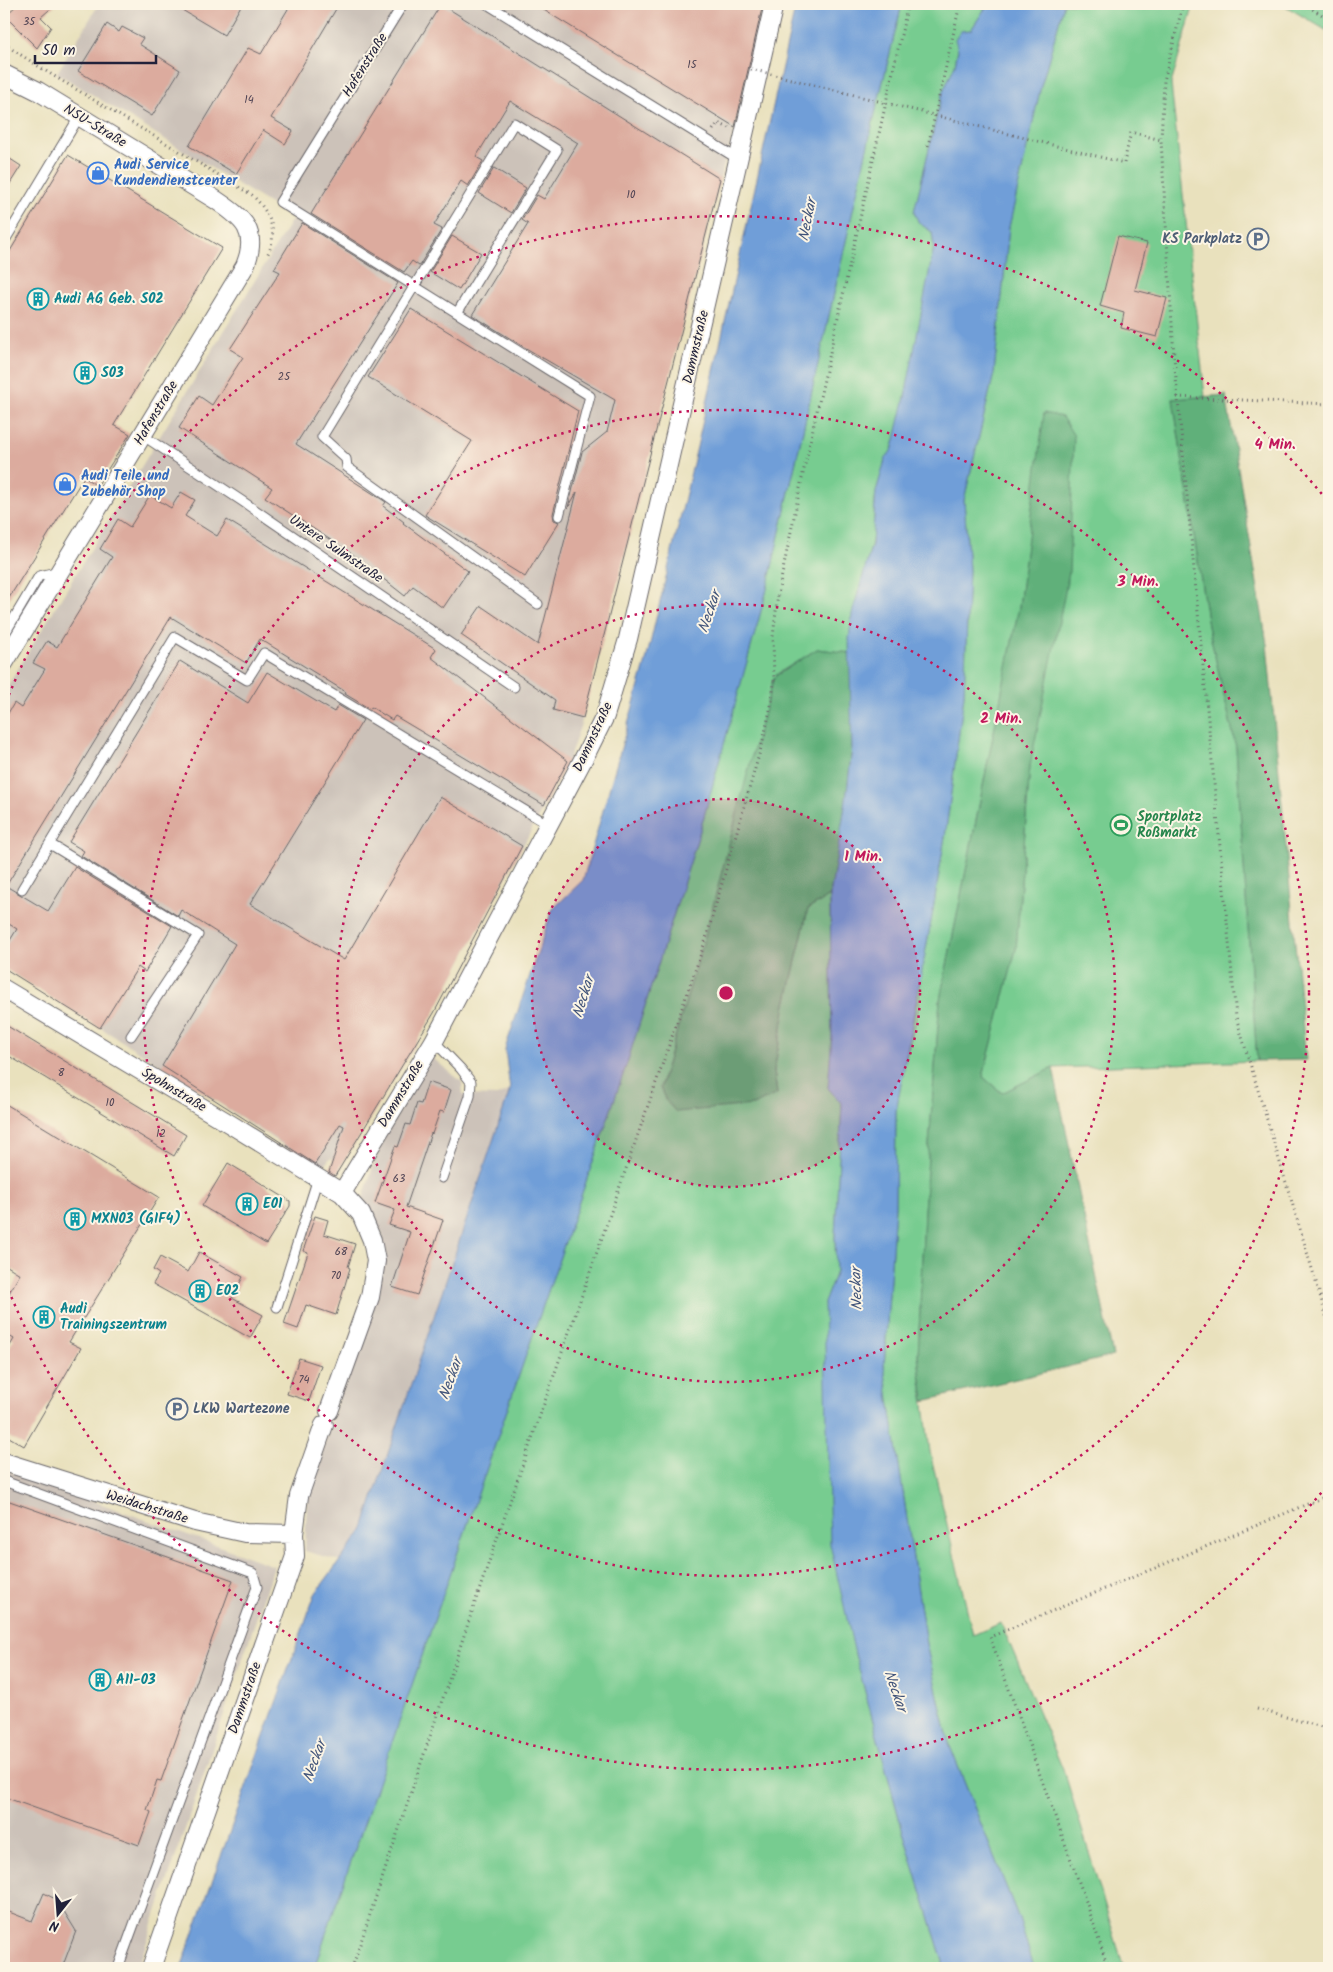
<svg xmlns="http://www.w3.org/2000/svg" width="1333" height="1972" viewBox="0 0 1333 1972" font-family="Kalam,sans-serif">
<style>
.industrial{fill:#ccc2b9}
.green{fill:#77cc90;stroke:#4c7766}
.forest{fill:#61b07a;stroke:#42695a}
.water{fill:#6f9ed8;stroke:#48608a}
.building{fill:#dcab9e}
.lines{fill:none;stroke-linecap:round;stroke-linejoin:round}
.lane-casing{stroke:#686568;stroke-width:11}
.street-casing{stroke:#686568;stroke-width:20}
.path{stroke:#686568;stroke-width:3;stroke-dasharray:1 4;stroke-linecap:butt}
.lane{stroke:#fff;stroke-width:9}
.street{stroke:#fff;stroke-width:18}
.path-bridge{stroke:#686568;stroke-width:3;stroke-dasharray:1 4;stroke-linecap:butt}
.ring{fill:none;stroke:#c2185b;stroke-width:2.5;stroke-dasharray:2.5 5}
.labels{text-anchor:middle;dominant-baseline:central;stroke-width:4;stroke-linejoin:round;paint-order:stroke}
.number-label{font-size:11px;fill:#504454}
.street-label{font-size:14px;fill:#22223b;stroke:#fcf5e5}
.shop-label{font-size:14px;font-weight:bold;fill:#366cbe;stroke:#fcf5e5;text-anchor:start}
.service-label{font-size:14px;font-weight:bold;fill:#4e5e75;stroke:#fcf5e5;text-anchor:end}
.culture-label{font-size:14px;font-weight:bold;fill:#0d838f;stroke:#fcf5e5;text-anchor:start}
.leisure-label{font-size:14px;font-weight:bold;fill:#27864d;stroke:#fcf5e5;text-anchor:start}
.water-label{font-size:15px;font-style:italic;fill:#41547a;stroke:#fcf5e5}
.centre{fill:#c2185b;stroke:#fcf5e5;stroke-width:2.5}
.ring-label{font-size:15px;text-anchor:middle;font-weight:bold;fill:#c2185b;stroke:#fcf5e5;stroke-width:4;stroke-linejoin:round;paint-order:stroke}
</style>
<rect width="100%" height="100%" fill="#fcf5e5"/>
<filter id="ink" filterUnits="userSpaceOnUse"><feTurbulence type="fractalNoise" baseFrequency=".02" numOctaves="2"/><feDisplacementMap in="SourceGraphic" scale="10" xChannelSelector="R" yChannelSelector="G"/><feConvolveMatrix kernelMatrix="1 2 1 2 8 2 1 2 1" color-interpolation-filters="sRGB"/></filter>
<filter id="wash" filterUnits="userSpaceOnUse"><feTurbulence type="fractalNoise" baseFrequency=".0096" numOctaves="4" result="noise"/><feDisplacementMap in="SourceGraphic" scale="20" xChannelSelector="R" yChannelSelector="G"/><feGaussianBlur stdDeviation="1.12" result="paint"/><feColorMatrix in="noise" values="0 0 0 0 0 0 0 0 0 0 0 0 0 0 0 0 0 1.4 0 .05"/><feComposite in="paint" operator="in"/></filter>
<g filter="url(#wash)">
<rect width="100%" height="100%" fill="#e9e1bd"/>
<!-- industrial -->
<path class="industrial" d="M99,4H763L735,127L720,179L583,718L568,761L434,1013L342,1164L330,1158L321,1170L162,1066L4,968V692L293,218L57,73Z
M430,1056L462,1082L463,1095L497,1096L510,1090L362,1531L340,1561L305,1551L307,1498L384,1257L382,1234L362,1201L380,1145Z
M4,1469L274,1566L138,1968H4Z"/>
<!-- green -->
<path class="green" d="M902,4H988L971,30L961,31L955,65L942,94L914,212L919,223L932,232L934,247C923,309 912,371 897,433C892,454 880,471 876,493C873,510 875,529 871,546C863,582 847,616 851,653L817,649L777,674L774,677L704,940L660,1088L777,1094L774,1071L786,1004L808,909L830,896L832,1036L828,1088L842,1104L835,1236L836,1272L824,1303L855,1654L901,1825L945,1968H314L627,1063L699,834L766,593L873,122Z
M1064,4H1194L1171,84L1205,397L1173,399L1208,626L1236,747L1257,1061L1053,1068L1002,1093L983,1077L1016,949L1030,766L1045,413L1019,607L940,1000L924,1211L918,1357L930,1452L973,1635L1001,1623L1066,1777L1124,1968H1034L1019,1919L949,1744L926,1644L884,1367L895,1207L896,1111L932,916L946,830L964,695L969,570L964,500L994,373L1009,227L1041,86Z
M1282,4H1329V32Z"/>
<!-- forest -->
<path class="forest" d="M1226,395L1267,644L1306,1060L1257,1061L1236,747L1208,626L1173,399Z
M1044,413L1062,417L1074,436L1069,572L1030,766L1016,949L983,1077L1002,1093L1053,1068L1113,1356L924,1401L918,1357L924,1211L940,1000L1019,607Z
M817,649L851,653L852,748L846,800L830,896L808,909L786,1004L774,1071L777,1094L753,1105L676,1112L666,1101L660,1088L704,940L754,748L774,677Z"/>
<!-- water -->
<path class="water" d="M796,4H902L873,122L766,593L699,834L627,1063L314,1968H181L315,1594L362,1531L510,1090L505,1049L552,910L583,880L645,665L697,447Z
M988,4H1064L1041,86L1009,227L994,373L964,500L969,570L964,695L946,830L932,916L896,1111L895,1207L884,1367L926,1644L949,1744L1019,1919L1034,1968H945L901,1825L855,1654L830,1544L824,1303L836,1272L835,1236L842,1104L828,1088L832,1036L830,896L846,800L852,748L849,639L852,614L872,544L876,492L885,460L893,448L905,397L934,247L932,232L919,223L914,212L942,94L955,65L958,50L955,39L961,31L971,30Z"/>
<g id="blocks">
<!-- building -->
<path class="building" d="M18,4H56L41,17L51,27L37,48L5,16Z
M172,4H242L224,35Z
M291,4H339L271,118L293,131L285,144L263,130L236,174L189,146L248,48L261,54Z
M441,4L720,179L583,718L553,710L555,700L461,635L481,606L538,645L577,492L568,508L582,452L607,432L615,400L524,347L472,315L528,224L522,220L537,195L544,199L578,143L510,101L476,157L483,161L468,186L461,181L434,225L442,229L419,266L412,261L404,272L311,214Z
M534,4H763L735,127Z
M107,24L119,32L122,27L143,38L139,44L180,70L152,116L78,71Z
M4,155L21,166L4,193Z
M68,155L222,248L114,425L130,434L97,486L84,477L4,606V261Z
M494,168L526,188L511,213L479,193Z
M302,223L398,283L296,444L386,502L383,506L404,522L403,523L468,571L443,608L413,586L405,596L352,554L265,497L272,488L179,428L199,396L212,405L243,357L230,349L280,272L274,269Z
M452,236L481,253L459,290L430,272Z
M1118,236L1147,243L1135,290L1167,298L1157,337L1121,328L1124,313L1100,306Z
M411,309L578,411L553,514L554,520L559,522L525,577L425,515L472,441L368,377Z
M181,492L195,500L185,516L217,536L227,520L436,649L431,657L568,761L544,805L395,716L392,720L371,707L370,709L345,694L346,692L260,639L246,663L171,617L6,886L48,911L75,867L172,926L145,972L138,967L100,1028L4,968V950L17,929L4,921V720L14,703L21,708L45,669L33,663L47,641L57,647L112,557L100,549L118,519L130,527L150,495L171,508Z
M180,661L248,703L267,672L334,712L338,705L363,720L250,904L344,960L440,797L522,846L434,1013L335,1176L329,1172L344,1126L340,1124L315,1164L162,1066L235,944L181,910L178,916L81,856L84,851L69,842Z
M4,1024L186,1135L174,1156L4,1053Z
M428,1082L451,1090L444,1112L440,1111L432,1134L431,1133L406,1207L443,1220L417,1295L392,1287L410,1232L389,1225L395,1210L375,1203L395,1146L398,1147L406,1124L410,1125L417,1103L421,1104Z
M4,1103L159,1197L69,1342L81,1348L24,1446L4,1434V1356L14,1339L4,1333V1302L20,1274L4,1264Z
M228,1163L290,1201V1206L266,1244L202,1206Z
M315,1216L328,1220L324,1234L355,1244L348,1267L350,1268L336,1315L306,1305L298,1329L284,1324L308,1253L303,1251Z
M199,1252L243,1277L232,1298L263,1315L250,1338L153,1284L159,1274L153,1270L160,1257L188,1272Z
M299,1358L321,1365L309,1401L287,1394Z
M4,1499L233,1580L161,1781L157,1780L147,1810L151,1812L139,1845L4,1797Z
M44,1893L57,1900L76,1931L62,1968H4V1910L32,1921Z"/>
</g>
</g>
<g filter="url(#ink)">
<use href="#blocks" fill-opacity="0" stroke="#686568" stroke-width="1"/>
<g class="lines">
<!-- lane casing -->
<g class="lane-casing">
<path id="lane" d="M403,4L280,202L590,396L559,516
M487,4L738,159
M4,242L79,117
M457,313L557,150L514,123L322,437L346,459L347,467L538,604
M142,435L242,501L514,687
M4,635L39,576L60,571
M50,844L198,935L131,1036
M22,889L175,637L247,680L264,653L549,825
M434,1041L461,1069L471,1082L470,1096L442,1178
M277,1307L318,1178
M4,1481L253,1573L257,1587L118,1968"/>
</g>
<!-- street casing -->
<g class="street-casing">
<path id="street" d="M4,74L38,91L216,200C244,219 259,231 245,266L4,663
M4,989L230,1124L342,1193L361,1214L372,1240L376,1261L370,1297L329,1411
M342,1193L434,1041L588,750L605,716L628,639L774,4
M4,1462L195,1522L245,1533L294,1534
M151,1968L295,1556L294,1534L299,1496L324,1425"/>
</g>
<!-- path -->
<path class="path" d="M1183,4L1164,81L1161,140L1174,357L1236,1017L1329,1325
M1304,4L1329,19
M1312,8L1314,4
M4,10L11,4
M4,44L49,73L252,195C270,212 280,234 266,257
M713,130L718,123L729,128
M928,146L960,4
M1124,163L1131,132L1161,140
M1177,397L1329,404
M1257,1709L1329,1729
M352,1968L483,1579L705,942L763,741L772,701L774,683L773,637L778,594L804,469L908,4
M1108,1968L1088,1907L990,1637L1329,1495"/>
<!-- lane -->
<use href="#lane" class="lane"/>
<!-- street -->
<use href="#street" class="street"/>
<!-- path-bridge -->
<path class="path-bridge" d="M751,69L1124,163"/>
</g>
</g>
<!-- distance rings -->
<circle cx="726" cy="993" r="194" fill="#c2185b" fill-opacity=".12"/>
<g class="ring">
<circle cx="726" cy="993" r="194"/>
<circle cx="726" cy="993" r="389"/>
<circle cx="726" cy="993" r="583"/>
<path d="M1326 1487A777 777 0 0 1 6 1284M6 702A777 777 0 0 1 1326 499"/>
</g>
<!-- icons -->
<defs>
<g id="shop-ring" transform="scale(1.125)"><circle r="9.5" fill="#fcf5e5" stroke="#3f7fe0" stroke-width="1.5"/><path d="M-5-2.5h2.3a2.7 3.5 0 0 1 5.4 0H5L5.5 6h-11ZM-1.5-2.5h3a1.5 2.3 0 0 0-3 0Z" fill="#3f7fe0"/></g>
<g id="parking-ring" transform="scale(1.125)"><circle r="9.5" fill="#fcf5e5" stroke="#5c6f8a" stroke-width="1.5"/><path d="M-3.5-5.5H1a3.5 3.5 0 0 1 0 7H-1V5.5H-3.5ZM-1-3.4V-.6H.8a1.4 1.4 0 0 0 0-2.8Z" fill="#5c6f8a"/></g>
<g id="building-ring" transform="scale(1.125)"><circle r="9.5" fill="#fcf5e5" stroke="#0f9aa8" stroke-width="1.5"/><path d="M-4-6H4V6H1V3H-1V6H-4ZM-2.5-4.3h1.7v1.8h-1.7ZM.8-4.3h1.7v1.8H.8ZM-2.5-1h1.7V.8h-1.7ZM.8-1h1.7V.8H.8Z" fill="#0f9aa8"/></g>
<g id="stadium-ring" transform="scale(1.125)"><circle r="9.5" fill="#fcf5e5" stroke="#2e9e5b" stroke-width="1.5"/><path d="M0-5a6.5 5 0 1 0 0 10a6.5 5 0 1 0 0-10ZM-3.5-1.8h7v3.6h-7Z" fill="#2e9e5b"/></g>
</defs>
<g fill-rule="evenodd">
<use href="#shop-ring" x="98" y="173"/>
<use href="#parking-ring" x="1258" y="239"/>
<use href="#building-ring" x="38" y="299"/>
<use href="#building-ring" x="85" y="373"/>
<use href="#shop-ring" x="65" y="484"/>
<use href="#stadium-ring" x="1121" y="825"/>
<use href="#building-ring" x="247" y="1204"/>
<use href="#building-ring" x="75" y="1219"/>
<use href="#building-ring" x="200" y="1291"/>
<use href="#building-ring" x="44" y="1317"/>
<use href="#parking-ring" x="177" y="1409"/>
<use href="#building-ring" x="100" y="1680"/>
</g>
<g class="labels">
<!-- number labels -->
<g class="number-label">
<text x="29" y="22">35</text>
<text x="692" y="65">15</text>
<text x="249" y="100">14</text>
<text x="631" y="195">10</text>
<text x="284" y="377">25</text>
<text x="61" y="1073">8</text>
<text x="110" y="1103">10</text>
<text x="161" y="1134">12</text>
<text x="399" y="1179">63</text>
<text x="341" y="1252">68</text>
<text x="336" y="1276">70</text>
<text x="304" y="1380">74</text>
</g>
<!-- street labels -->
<g class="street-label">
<text transform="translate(365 65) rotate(-58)">Hafenstraße</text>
<text transform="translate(95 126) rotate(31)">NSU-Straße</text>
<text transform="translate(696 347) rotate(-77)">Dammstraße</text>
<text transform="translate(156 413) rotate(-59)">Hafenstraße</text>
<text transform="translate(336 549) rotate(34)">Untere Sulmstraße</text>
<text transform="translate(593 737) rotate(-65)">Dammstraße</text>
<text transform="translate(174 1090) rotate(31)">Spohnstraße</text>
<text transform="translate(401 1094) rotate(-59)">Dammstraße</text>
<text transform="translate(147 1507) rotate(17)">Weidachstraße</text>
<text transform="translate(245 1698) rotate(-71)">Dammstraße</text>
</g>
<!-- shop labels -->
<g class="shop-label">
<text x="114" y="165">Audi Service<tspan x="114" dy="16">Kundendienstcenter</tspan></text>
<text x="81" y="476">Audi Teile und<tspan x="81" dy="16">Zubehör Shop</tspan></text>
</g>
<!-- service labels -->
<g class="service-label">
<text x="1242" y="239">KS Parkplatz</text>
<text x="193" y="1409" text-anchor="start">LKW Wartezone</text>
</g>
<!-- culture labels -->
<g class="culture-label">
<text x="54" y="299">Audi AG Geb. S02</text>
<text x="101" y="373">S03</text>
<text x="263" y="1204">E01</text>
<text x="91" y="1219">MXN03 (GIF4)</text>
<text x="216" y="1291">E02</text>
<text x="60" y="1309">Audi<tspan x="60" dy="16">Trainingszentrum</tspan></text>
<text x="116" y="1680">A11-03</text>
</g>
<!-- leisure labels -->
<g class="leisure-label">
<text x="1137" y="817">Sportplatz<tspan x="1137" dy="16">Roßmarkt</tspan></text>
</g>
<!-- water labels -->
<g class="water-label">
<text transform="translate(808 220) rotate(-79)">Neckar</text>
<text transform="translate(710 612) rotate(-71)">Neckar</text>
<text transform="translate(584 997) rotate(-73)">Neckar</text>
<text transform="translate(857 1289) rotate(-92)">Neckar</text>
<text transform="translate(451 1379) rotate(-70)">Neckar</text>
<text transform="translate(895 1691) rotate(71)">Neckar</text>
<text transform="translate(315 1761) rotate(-70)">Neckar</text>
</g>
</g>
<circle cx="726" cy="993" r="8" class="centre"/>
<g class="ring-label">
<text x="1275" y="449">4 Min.</text>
<text x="1138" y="586">3 Min.</text>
<text x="1001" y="723">2 Min.</text>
<text x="863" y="861">1 Min.</text>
</g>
<!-- margin -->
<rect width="1333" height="1972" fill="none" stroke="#fcf5e5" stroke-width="20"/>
<!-- north arrow -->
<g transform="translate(58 1914) rotate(197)" stroke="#fcf5e5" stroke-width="4" paint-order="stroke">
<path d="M0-4L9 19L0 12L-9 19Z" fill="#22223b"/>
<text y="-8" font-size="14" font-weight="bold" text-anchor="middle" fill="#22223b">N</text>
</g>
<!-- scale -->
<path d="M35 55v8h121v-8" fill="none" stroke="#22223b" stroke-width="2.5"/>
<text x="42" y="55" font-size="15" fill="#22223b" stroke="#fcf5e5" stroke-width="4" paint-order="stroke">50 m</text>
</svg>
